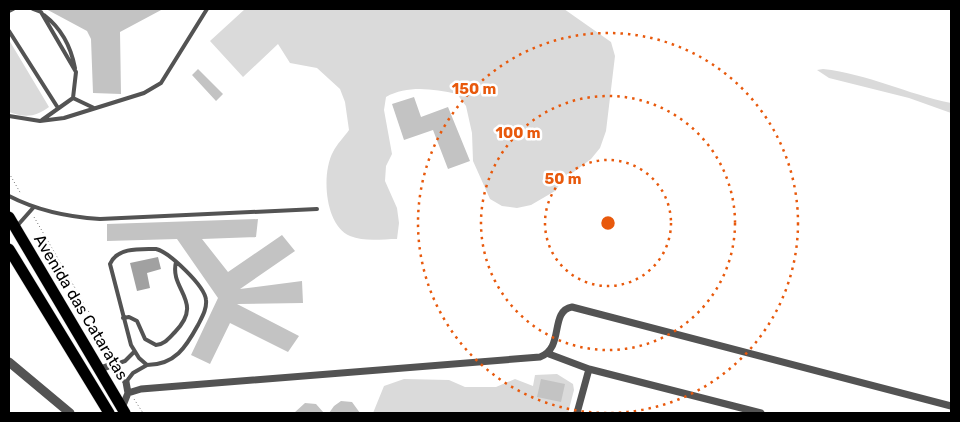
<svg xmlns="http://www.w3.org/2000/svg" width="960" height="422" viewBox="0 0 960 422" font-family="Rubik,sans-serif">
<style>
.green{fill:#dadada}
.water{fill:#a1a1a1}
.building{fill:#c3c3c3}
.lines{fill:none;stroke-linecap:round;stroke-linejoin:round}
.primary-casing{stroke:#dbdbdb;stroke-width:12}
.path{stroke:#757575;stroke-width:1;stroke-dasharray:1 2.5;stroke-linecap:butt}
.service{stroke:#535353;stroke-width:4}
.minor{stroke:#535353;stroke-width:7}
.tertiary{stroke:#535353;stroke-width:9}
.primary{stroke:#000;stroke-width:11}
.ring{fill:none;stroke:#e8590c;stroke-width:2.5;stroke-dasharray:2.5 5}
.labels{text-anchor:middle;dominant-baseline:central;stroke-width:5;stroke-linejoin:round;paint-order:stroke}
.street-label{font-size:16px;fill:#000;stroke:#fff}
.centre{fill:#e8590c;stroke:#fff;stroke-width:2.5}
.ring-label{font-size:15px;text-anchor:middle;font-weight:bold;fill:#e8590c;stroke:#fff;stroke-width:5;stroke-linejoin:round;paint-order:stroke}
</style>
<rect width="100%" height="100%" fill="#fff"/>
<!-- green -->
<path class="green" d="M245,9H564L611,42L615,56L606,131L600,148L591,159L563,180L555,191L531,205L517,208L502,206L490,199L473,161L472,133L466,106L457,94C433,89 408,85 386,97L384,110L392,154L386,166L385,181L397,208L399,223L397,239C382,239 364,242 350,236C325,226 321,174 333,152C337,144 344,137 349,130L345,102L340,89L317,68L290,63L278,44L243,77L210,41Z
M9,40L49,107C36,117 25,118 9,112Z
M823,69C868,74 907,94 951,103V113L909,98L829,78L817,70Z
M557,374L573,384L574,390L568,413H373L384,386L404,379L449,380L465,387H496L515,379L533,386L535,375Z"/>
<!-- water -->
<path class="water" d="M158,257L161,269L147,273L150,288L137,291L130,263Z"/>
<!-- building -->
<path class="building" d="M46,9H163L120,32L121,94L93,93L91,39L87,31Z
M198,69L223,94L216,101L192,75Z
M414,97L421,117L448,107L470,161L448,169L433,130L404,140L392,104Z
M258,219L256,237L202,239L228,272L282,235L295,251L240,289L302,281L303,303L237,304L299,336L288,352L230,323L210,364L191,355L218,298L177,239L107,241V224Z
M541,379L565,384L561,402L537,397Z
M341,401L352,402L360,413H329L334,406Z
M305,403L316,404L324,413H294Z"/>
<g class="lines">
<!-- primary casing -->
<g class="primary-casing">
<path id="primary" d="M9,217L125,413
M9,249L109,413"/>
</g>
<!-- path -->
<path class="path" d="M9,173L21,194
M34,217L101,333
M134,399L143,413"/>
<!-- service -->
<path class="service" d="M33,9L41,12L76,72L73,98L42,120
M9,11L13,9
M44,15C61,28 71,47 75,68
M9,31L58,108
M73,98L94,108
M9,116L40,121L64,118L144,93L161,83L207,9
M9,196C38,211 67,217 100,219L317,209
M17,226L33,208
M156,249C169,252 205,286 206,300C207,309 202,317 198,325C186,347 175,365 147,365L139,358L131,345L110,264C117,247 141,249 156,249Z
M123,318L129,317L137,321L145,339L156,345C164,345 169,338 175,332C205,301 169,290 176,262
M116,364L125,361L134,352
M126,382L133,373L147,365"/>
<!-- minor -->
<path class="minor" d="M101,341L126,382L128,393L122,408
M549,354L589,369L761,413
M100,369L115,364
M128,393L141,389L540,357C565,348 549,311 572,307L951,406
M577,413L589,369"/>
<!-- tertiary -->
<path class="tertiary" d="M9,362L70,413"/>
<!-- primary -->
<use href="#primary" class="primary"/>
</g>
<!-- distance rings -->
<g class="ring">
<circle cx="608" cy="223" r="63"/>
<circle cx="608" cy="223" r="127"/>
<circle cx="608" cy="223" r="190"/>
</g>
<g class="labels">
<!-- street labels -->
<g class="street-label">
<text transform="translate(81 307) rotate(59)">Avenida das Cataratas</text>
</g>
</g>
<circle cx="608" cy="223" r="8" class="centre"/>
<g class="ring-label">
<text x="474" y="94">150 m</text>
<text x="518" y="138">100 m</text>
<text x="563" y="184">50 m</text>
</g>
<!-- border -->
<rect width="960" height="422" fill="none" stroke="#000000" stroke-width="20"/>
</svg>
